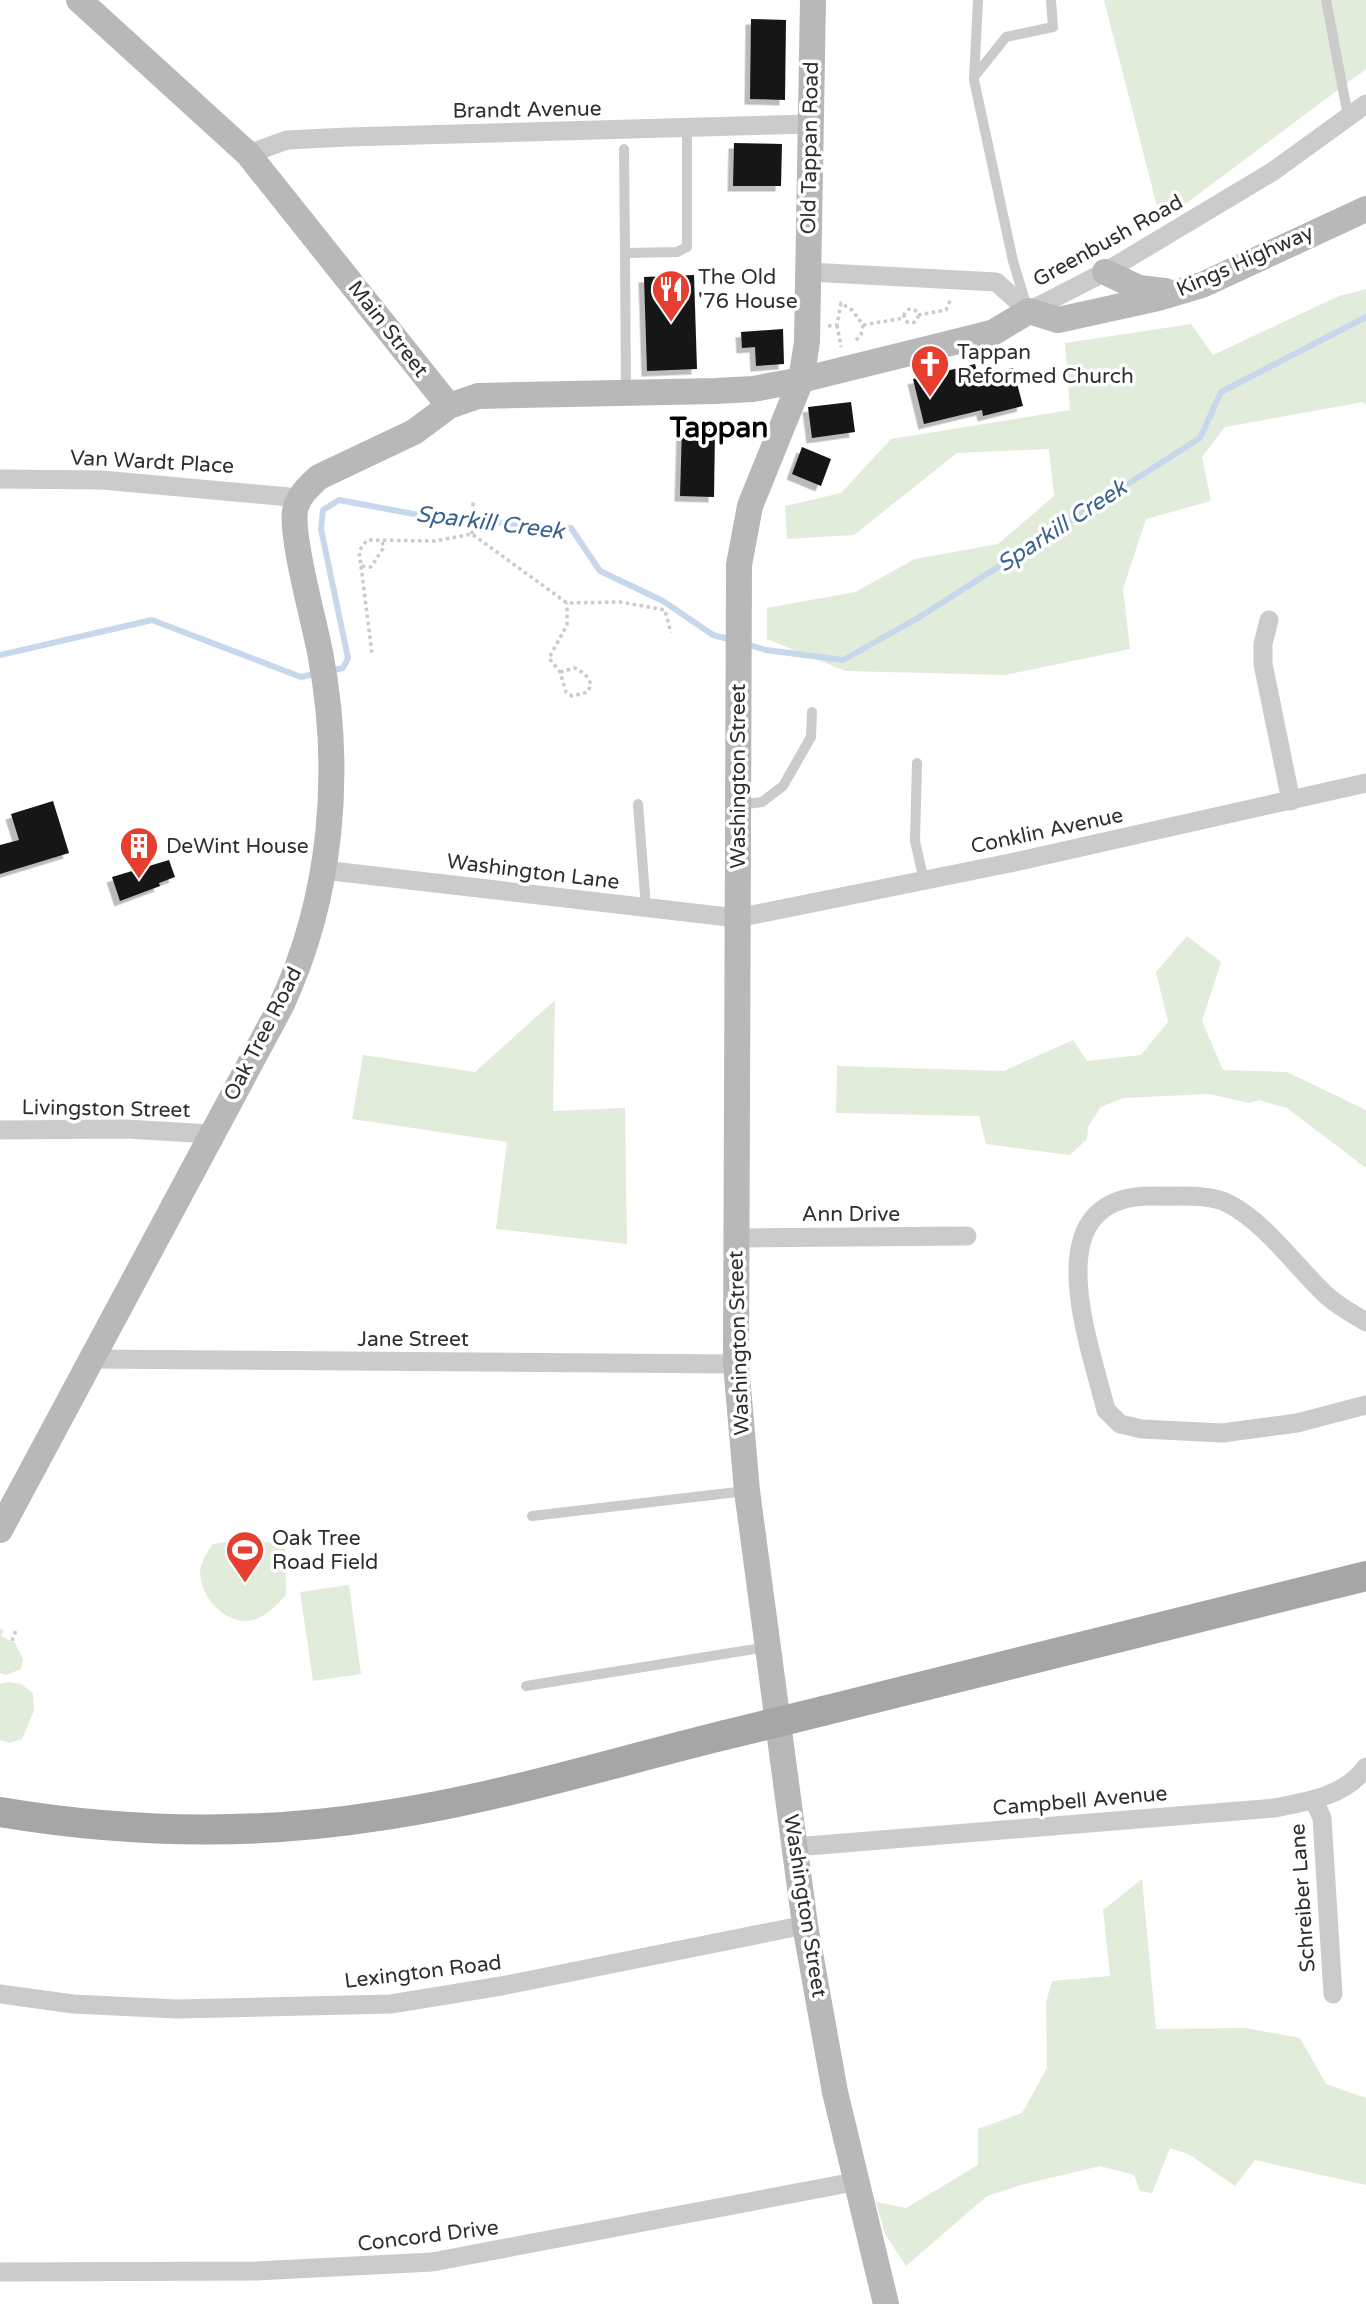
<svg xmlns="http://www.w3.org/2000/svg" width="1366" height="2304" viewBox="0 0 1366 2304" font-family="'Varela Round',sans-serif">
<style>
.green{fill:#e2ecdb}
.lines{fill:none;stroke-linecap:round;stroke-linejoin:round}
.stream{stroke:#c7d8ec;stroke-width:6}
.building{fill:#151515;filter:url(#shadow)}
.path{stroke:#cbcbcb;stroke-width:3.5;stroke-dasharray:3.5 3.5;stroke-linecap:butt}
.lane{stroke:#cbcbcb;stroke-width:10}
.street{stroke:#cbcbcb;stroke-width:19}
.secondary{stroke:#b8b8b8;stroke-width:26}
.primary{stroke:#a6a6a6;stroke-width:30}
.primary-bridge{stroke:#a6a6a6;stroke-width:30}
.labels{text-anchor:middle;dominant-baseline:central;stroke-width:7;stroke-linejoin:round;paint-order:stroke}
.street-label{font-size:21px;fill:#2e2e2e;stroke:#fff}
.poi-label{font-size:21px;fill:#2e2e2e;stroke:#fff;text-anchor:start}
.water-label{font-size:23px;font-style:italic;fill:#3c6290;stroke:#fff}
.district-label{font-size:28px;font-weight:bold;fill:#000;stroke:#fff}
</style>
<defs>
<filter id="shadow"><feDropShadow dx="-5.5" dy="5.5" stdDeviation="0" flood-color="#0004"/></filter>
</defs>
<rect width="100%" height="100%" fill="#fff"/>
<!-- green -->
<path class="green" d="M1104,0H1366V69L1161,222Z
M1366,289V405L1363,402L1225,427L1202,457L1211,501L1146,519L1123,589L1130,649L1005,675L845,671L767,639V608L855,592L915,559L998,544L1054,496L1049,449L957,453L854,535L787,539L785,506L841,493L891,439L1070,410L1065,343L1191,324L1213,355L1339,296Z
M1187,936L1221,962L1202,1021L1223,1070L1287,1072L1366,1110V1168L1287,1108L1259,1100L1250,1103L1209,1094L1123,1098L1101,1107L1088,1127L1087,1139L1070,1155L986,1144L979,1116L836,1113L837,1066L1004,1071L1073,1040L1087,1061L1141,1055L1168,1022L1156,972Z
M555,1000L553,1111L625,1108L627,1244L496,1229L507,1142L352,1119L363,1055L475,1072Z
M232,1541L285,1542L286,1595C276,1606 262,1621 246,1621C222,1621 202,1597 200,1574C200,1563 207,1552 213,1544Z
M349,1585L361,1674L313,1681L300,1592Z
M0,1629L4,1630L1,1636L15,1643L23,1659L21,1669L6,1675L0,1673Z
M8,1682L21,1684L33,1693L34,1711L22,1739L10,1743L0,1740V1684Z
M1142,1879L1156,2029L1245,2028L1300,2038L1326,2084L1366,2098V2185L1255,2160L1235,2186L1190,2155L1170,2148L1152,2193L1140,2191L1134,2175L1100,2166L1021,2185L987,2196L906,2266L885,2234L876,2202L906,2208L978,2165V2129L1022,2113L1047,2068L1046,2002L1052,1981L1110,1976L1103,1910Z"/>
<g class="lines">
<!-- stream -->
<path class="stream" d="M746,644L766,650L843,660L918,618L1200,438L1221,392L1366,317
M0,655L152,620L301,677L319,673
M329,671L343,668L348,658L321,529L323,510L339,500L435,518L571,528L600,571L663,601L713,635L732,640"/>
</g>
<!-- building -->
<path class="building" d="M751,19L786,20L785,100L750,99Z
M734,143L782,144L781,186H733Z
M694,275L697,369L647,371L644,277Z
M783,329L784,364L756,366L755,347L742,348L741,332Z
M975,364L978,376L1013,368L1023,406L983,416L982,410L924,424L913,379Z
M851,402L855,432L812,438L808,407Z
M682,428L715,429L714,497L680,496Z
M802,447L831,459L821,486L792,474Z
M53,801L69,853L0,874V845L19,840L11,814Z
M169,860L175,877L159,883L160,886L120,901L112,877Z"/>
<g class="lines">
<!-- path -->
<path class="path" d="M904 316a7 7 0 1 1 14 0a7 7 0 1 1-14 0Z
M918,315L946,310L951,299
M837,325L841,347
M863,325L904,318
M828,326L837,325L841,303L852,310L863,325L861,335L854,342
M472,534L473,502
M382,542L384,547L371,567L361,566L359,551L367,540L435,541L472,534L567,603L620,602L665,610L671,633
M361,566L372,654
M560,672L575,668L585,674L591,684L588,692L572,696L566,692L560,672L549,658L567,625V603
M12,1641L16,1630"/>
<!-- lane -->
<path class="lane" d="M978,0L974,80L1013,261L1026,304
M1326,0L1348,116
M974,77L1006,37L1053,27L1051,0
M624,149L625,253
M626,392L625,253L677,252L687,247V129
M917,763L915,841L924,881
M638,804L646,908
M739,805L762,802L783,786L811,737L812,712
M532,1516L746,1491
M526,1686L767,1647"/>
<!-- street -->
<path class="street" d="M248,154L287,140L348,137L810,124
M809,272L996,282L1029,311L1105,272L1272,172L1366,104
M0,479L102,480L300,498
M1269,620L1263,644V664L1291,801
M323,870L737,918L1010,863L1366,783
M0,1130L126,1129L211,1134
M736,1238L967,1236
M1366,1322C1353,1314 1338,1306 1326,1295C1296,1267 1266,1223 1229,1204C1210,1193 1177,1197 1155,1196C1032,1193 1089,1341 1106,1410L1120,1424L1142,1429L1222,1433L1297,1423L1366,1405
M90,1359L736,1364
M1314,1800L1322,1818L1333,1994
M795,1847L1274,1808C1306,1802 1346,1796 1366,1767
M0,1994L73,2004L177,2009L391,2004L501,1986L805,1925
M0,2272L256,2271L432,2262L854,2182"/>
<!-- secondary -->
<path class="secondary" d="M79,0L248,154L449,406L478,396L716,391L753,389L801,380L979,336L994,332L1029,311L1058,320L1158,298L1202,285L1366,209
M813,0L807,342L801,380L750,506L739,565L736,1364L747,1491L805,1925L835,2092L886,2304
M1105,272L1139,288L1165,291
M0,1530L281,1006C332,897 343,771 320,652C314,621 291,538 295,511C297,497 309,486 319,477L414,432L449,406"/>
<!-- primary -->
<path class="primary" d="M823,1711L1366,1576
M0,1812C126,1833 253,1836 379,1816C496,1799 611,1763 725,1735"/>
<!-- primary-bridge -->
<path class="primary-bridge" d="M725,1735L823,1711"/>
</g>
<!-- icons -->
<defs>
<g id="restaurant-pin" transform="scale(2.0125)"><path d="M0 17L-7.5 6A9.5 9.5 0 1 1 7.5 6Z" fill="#e63f2f" stroke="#fff"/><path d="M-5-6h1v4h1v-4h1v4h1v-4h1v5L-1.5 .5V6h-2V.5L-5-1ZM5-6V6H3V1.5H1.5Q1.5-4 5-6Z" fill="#fff"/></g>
<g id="church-pin" transform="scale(2.0125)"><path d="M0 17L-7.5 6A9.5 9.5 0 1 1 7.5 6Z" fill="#e63f2f" stroke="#fff"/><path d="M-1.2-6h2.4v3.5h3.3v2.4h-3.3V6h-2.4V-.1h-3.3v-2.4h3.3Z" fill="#fff"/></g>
<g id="building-pin" transform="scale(2.0125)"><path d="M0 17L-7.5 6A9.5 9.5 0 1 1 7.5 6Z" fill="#e63f2f" stroke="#fff"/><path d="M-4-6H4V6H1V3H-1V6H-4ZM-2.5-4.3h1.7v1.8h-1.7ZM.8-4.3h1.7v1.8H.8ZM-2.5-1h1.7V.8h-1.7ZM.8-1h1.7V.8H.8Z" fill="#fff"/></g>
<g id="stadium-pin" transform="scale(2.0125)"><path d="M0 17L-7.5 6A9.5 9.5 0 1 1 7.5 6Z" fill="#e63f2f" stroke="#fff"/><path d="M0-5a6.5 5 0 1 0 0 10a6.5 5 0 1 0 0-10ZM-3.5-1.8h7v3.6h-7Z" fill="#fff"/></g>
</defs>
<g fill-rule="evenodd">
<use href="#restaurant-pin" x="671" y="289"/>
<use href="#church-pin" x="930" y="364"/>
<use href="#building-pin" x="139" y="846"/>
<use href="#stadium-pin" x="245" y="1550"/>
</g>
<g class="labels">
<!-- street labels -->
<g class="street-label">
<text transform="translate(527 110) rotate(-1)">Brandt Avenue</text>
<text transform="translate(810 148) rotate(-89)">Old Tappan Road</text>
<text transform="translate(1108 241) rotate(-29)">Greenbush Road</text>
<text transform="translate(1245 261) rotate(-24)">Kings Highway</text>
<text transform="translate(388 329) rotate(52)">Main Street</text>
<text transform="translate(152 462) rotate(3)">Van Wardt Place</text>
<text transform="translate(738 776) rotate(-90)">Washington Street</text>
<text transform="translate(1047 831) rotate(-12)">Conklin Avenue</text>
<text transform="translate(533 872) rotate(7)">Washington Lane</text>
<text transform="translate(263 1034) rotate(-63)">Oak Tree Road</text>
<text transform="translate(106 1109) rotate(1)">Livingston Street</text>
<text x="851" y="1214">Ann Drive</text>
<text x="413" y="1339">Jane Street</text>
<text transform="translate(739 1343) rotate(-92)">Washington Street</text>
<text transform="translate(1080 1801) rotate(-5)">Campbell Avenue</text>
<text transform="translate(1303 1898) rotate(-94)">Schreiber Lane</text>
<text transform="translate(805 1906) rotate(81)">Washington Street</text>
<text transform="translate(423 1972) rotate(-7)">Lexington Road</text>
<text transform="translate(428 2236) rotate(-7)">Concord Drive</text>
</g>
<!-- poi labels -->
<g class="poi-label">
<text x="698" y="277">The Old<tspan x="698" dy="24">'76 House</tspan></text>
<text x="957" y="352">Tappan<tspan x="957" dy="24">Reformed Church</tspan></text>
<text x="166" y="846">DeWint House</text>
<text x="272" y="1538">Oak Tree<tspan x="272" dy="24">Road Field</tspan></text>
</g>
<!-- water labels -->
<g class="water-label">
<text transform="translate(490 523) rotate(7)">Sparkill Creek</text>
<text transform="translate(1062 526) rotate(-33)">Sparkill Creek</text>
</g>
<!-- district labels -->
<g class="district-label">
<text x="719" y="428">Tappan</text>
</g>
</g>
</svg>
